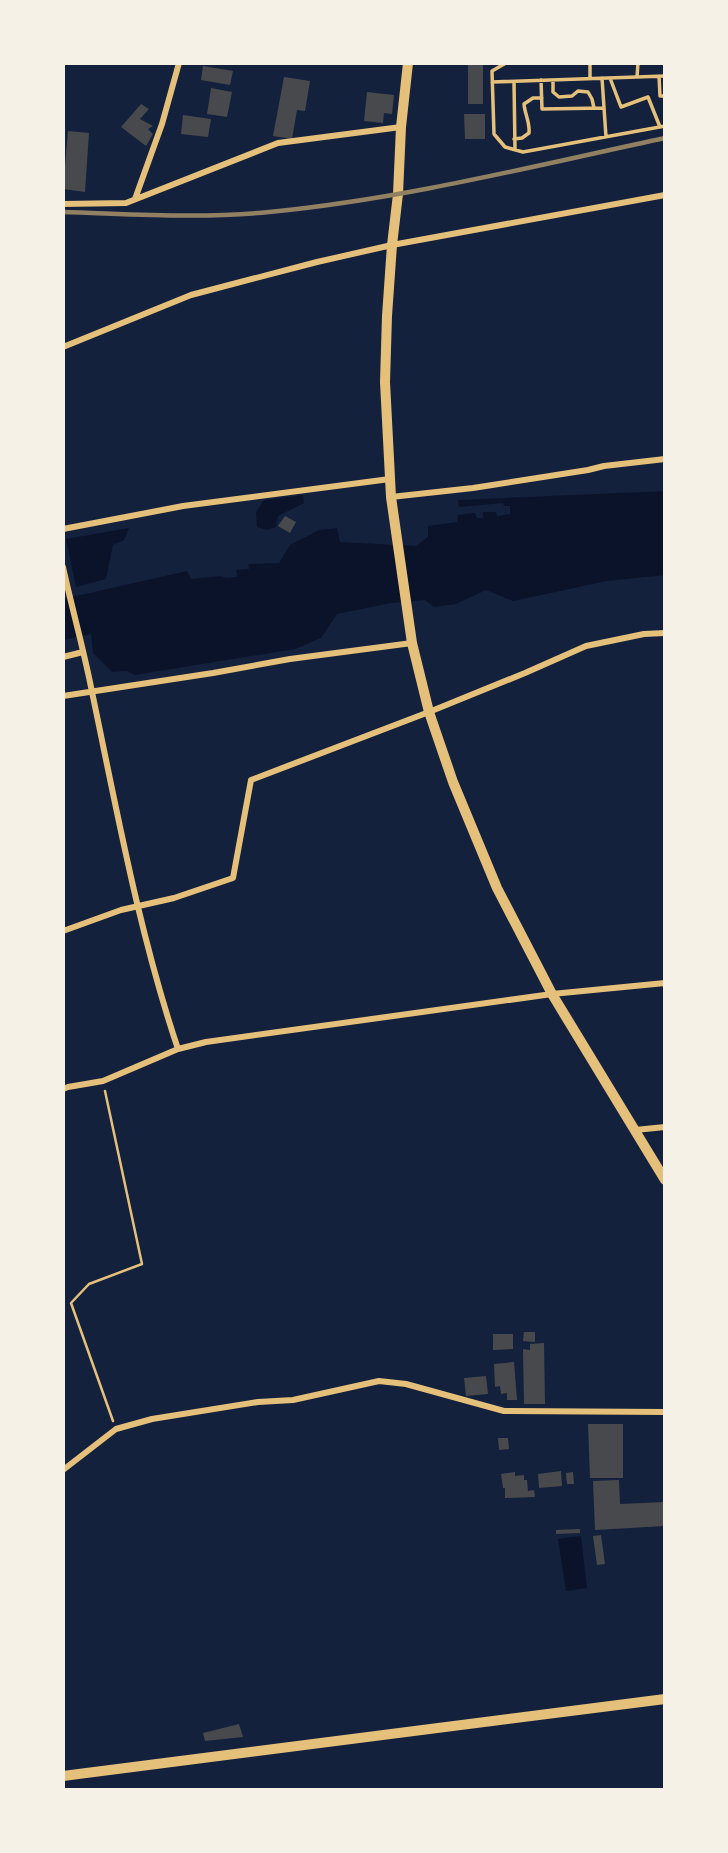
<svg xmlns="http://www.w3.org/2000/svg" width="728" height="1853" viewBox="0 0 728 1853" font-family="Barlow,sans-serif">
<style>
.water{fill:#0b132b}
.building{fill:#48494c}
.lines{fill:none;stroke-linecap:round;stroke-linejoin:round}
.path{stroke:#e5c07b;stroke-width:2.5}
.service{stroke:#e5c07b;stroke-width:3.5}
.minor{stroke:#e5c07b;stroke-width:6}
.primary{stroke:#e5c07b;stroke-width:10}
.trunk{stroke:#e5c07b;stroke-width:10}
.rail{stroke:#918062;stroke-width:4.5}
</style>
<rect width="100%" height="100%" fill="#14213d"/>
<!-- water -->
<path class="water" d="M665,491V575L607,581L513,601L486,590L456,604L434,607L425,600L391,603L337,614L321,638L295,649L135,675L127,671L112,672L93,653L91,634L63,640V599L187,571L191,579L221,576L226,578L237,577L236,570L249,569L248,564L279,563L290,545L319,530L337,528L340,542L416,546L428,537V526L457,522L458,515L475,513L477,518H483V512H496L497,516L510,514V506H504L503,503L459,507L458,500Z
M303,495L304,503L278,516L276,527L267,530L257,527L256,512L264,500Z
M129,528L124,540L113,545L106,579L76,587L66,539Z
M581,1536L587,1588L566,1591L558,1539Z"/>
<!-- building -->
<path class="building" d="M468,63H483V104H468Z
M203,66L233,71L230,85L201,80Z
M284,77L310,81L305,111L297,110L292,139L273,136Z
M211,88L232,92L227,117L207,114Z
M367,92L394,95L392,114L384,113L383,123L364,121Z
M141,104L149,109L140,119L153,126L148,129L153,134L146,146L121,127Z
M464,114H485V139H465Z
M183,115L211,119L208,137L181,134Z
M68,131L89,133L85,192L63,189Z
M285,516L296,522L290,533L278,526Z
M524,1332H535V1342L523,1341Z
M493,1334H513V1349L493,1350Z
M544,1343L545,1404H524L523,1349L530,1350V1344Z
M514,1362L517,1400H507V1393L501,1394L500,1386L495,1387L494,1364Z
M486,1376L488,1394L466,1396L464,1378Z
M588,1424H623V1478H590Z
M498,1438H508L509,1449L499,1450Z
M561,1471L562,1486L539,1488L538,1474Z
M515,1472V1476L524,1475V1480H527L528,1491L534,1490L535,1497L505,1498V1488H503L501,1474Z
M573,1472L574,1484H567L566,1473Z
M619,1480L620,1504L665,1502V1526L595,1530L593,1481Z
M580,1529V1533L556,1534V1530Z
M601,1535L605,1564L597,1565L593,1536Z
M239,1724L243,1737L205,1741L203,1733Z"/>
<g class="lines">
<!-- path -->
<path class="path" d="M105,1091L142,1264L89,1284L71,1303L113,1421"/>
<!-- service -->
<path class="service" d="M506,63L492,71L494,134L505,147L523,152L665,126
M590,63V79
M659,76L660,96H665
M637,77L638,63
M602,78L606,137
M610,78L621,107L648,97L660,127
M541,80L542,109L604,108
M553,81V92L559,97L572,96L578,91L588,92L592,99L594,108
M492,82L665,76
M514,82L515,149
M514,139L522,138L529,133C530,122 525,115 524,104L533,98H542"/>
<!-- minor -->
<path class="minor" d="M135,199L162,124L179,63
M63,204L126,203L278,143L401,127
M63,347L191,295L317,262L392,245L665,195
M391,497L473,488L588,470L604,466L665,459
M63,529L183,506L390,479
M63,567C72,609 84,650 92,692C117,811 139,933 178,1049
M63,657L83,652
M63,696L213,673L290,659L412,643
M63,931L121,910L174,898L233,878L251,780L429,712L525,673L586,646L644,634L665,633
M63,1089L68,1087L103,1081L178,1049L206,1042L552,994L665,983
M635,1130L665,1127
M63,1470L116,1429L152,1419L258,1402L293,1400L379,1381L406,1384L504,1411L665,1412"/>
<!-- primary -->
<path class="primary" d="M63,1776L665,1699"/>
<!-- trunk -->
<path class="trunk" d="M408,63L401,127L398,194L392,245L387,316L385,382L391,497L412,643L429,712L453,782L497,888L552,994L665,1180"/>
<!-- rail -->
<path class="rail" d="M63,212C132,214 200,219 269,212C403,199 534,166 665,138"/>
</g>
<!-- border -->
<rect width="728" height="1853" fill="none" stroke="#f6f1e7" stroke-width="130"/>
</svg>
